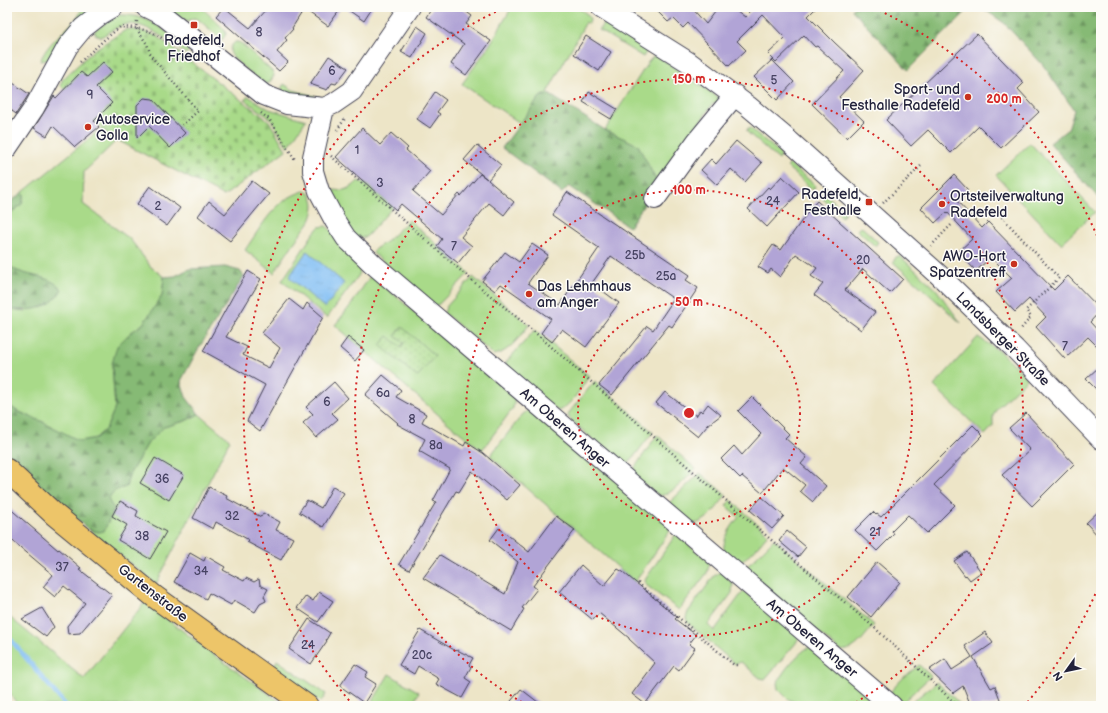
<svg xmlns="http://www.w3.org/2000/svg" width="1108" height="713" viewBox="0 0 1108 713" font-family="'Balsamiq Sans',sans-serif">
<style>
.green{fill:#a9da89;stroke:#667e62}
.forest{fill:url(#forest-firs);stroke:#546e58}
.cemetery{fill:url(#cemetery-stones);stroke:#667e62}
.park{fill:url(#park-dots);stroke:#667e62}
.water{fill:url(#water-ripples);stroke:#517098}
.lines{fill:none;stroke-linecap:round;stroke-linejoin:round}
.stream{stroke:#80bef4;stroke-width:4.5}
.building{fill:#b1a4d6}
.minor-casing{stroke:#403f50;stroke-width:22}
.major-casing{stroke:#403f50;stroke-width:24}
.path{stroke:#403f50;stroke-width:2.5;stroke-dasharray:1 3;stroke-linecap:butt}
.minor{stroke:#fff;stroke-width:20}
.major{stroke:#edc569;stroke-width:22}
.ring{fill:none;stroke:#d62828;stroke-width:2;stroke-dasharray:2 4}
.poi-dot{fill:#c8321e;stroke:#fdfcf7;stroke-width:1.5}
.labels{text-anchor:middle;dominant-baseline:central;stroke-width:3;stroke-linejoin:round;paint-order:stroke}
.number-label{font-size:12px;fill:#464262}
.poi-label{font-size:14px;fill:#22223b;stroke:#fdfcf7;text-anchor:end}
.street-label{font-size:14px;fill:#22223b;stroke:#fdfcf7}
.centre{fill:#d62828;stroke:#fdfcf7;stroke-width:2}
.ring-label{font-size:12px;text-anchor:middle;font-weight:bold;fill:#d62828;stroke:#fdfcf7;stroke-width:3;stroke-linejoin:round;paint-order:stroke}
</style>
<defs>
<pattern id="forest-firs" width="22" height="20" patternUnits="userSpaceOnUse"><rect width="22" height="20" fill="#86ba75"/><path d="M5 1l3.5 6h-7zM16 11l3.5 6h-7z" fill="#6d9761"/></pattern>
<pattern id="cemetery-stones" width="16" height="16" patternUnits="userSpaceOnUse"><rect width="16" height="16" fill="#a9da89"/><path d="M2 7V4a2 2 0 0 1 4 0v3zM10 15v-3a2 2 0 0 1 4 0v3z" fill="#91bb77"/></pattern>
<pattern id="park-dots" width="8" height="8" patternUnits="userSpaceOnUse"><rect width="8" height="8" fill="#a9da89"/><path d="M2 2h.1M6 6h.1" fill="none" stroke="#91bb77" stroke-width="1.8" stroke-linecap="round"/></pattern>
<pattern id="water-ripples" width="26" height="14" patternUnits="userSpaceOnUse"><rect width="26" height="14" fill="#80bef4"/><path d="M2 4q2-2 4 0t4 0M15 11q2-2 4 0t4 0" fill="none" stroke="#6ea3d2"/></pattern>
</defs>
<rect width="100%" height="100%" fill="#fdfcf7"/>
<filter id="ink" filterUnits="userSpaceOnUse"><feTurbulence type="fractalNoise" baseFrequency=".025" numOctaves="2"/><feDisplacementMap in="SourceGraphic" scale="8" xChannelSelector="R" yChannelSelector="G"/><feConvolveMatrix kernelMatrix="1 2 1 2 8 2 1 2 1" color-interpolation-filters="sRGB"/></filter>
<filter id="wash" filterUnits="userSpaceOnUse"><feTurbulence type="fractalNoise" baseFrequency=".012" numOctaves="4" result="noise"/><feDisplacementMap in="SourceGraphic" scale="16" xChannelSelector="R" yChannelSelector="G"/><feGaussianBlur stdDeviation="0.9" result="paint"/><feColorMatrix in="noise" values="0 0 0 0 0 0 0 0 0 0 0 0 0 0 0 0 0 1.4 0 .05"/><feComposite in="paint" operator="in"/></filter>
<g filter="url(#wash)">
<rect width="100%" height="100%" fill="#ede5c7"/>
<!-- green -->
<path class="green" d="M83,7H91V10L49,60L40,61C42,57 44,53 46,50C57,34 76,25 83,7Z
M165,7H201L224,29L226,34L222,40L198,19L193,18L188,21L170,13Z
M512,7H577L587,14L590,19L589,24L586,22L547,93L540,97L520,123L462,84L489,46Z
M120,15C150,14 167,32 189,51L186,54C171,43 143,19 123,25C115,28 108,33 101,37L96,35L94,31L111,19Z
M603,24H606L644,48L647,51L643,57L599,30Z
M235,42H238L242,44L273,72L274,76L269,83L266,84C258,79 231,60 230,51C230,47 232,45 235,42Z
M656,55L722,100L720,108L713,103L658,184L638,145L605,130L649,61L654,56Z
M284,84L293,90L322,98L287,96L282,91V87Z
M248,96L269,109L306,120L288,147L271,119L245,100Z
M102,128L117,140L84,172L83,204L130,239L151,267L164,277L162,296L143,324L130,333L112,364L115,408L106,429L96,438L80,442L43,422L17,411L7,404V309L26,311L31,276L16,271L7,264V216L22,204L24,195L23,192Z
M750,128L780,153L781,156L779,160L746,131Z
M1030,143L1095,212L1061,244L996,175Z
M790,164L814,184L815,186L813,190L787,167Z
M358,181L364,183L393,207L366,237L360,238L354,237L329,192L332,190C344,191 350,190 358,181Z
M304,191C317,194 315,211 310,221C307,226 302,231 299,236C290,248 282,261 274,273L245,250C262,226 274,200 304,191Z
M823,194L826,195L844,211L845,213L842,217L821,197Z
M409,220L469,273L439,304L434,306L373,253L375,249L387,241Z
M326,226C333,231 356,254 359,262C361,267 360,271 359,275L327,318L282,281L313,234L319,227Z
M860,227L863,228L878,242L875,246L857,230Z
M899,256L902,258L936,289L961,323L893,262L896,257Z
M371,275L515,398L513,408L482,450L449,424L335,325L351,305Z
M473,277L529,325C519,337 510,352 494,355L444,313L446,307Z
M535,330L589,376C582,387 570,407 558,411L505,366L507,361Z
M978,337L999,351L1028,378L997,408L993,416V426L985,435L934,386Z
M595,381L653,432L629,463L624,465L620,464L569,418L568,415L571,410Z
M529,410H533L670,527L669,532L635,582L490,456L523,414Z
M199,414L230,440L156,584L88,529L99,532L109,496L115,490L126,487L129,475L148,443L164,427L185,421Z
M657,435L696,469C685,479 674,494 659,496L634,476L633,470Z
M700,473L726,495C718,506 703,530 686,522C679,518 672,510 667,505Z
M731,500L768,534C759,544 749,561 734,562L724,552C722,539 731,527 739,517L726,506Z
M676,534L710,562L707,573L679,610L646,585L645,580Z
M774,539L874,625C865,635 854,654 839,650L745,571L748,565Z
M721,571L733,584L732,593L708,625L714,631L742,593L744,591L799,637L796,643L765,679L760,678L741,662L735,664L688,623L686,618L688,612L714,576Z
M145,602L217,657L286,706H19L7,690V615L84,679Z
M809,647L886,706H803L788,699L778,689L777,683C784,670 796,655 809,647Z
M277,660L326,694L321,702L294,685L273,670L274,666Z
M919,665L931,676L904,701H898L891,693V691L903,678Z
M389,674L419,692L412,706H370Z
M937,682L962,706H907Z"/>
<!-- forest -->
<path class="forest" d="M854,7H971L908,70L852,10Z
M981,7H1101V201L1050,143L1068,129L1074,110L1043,65L1004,23Z
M547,93L605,130L638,145L658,184L629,227L569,186L562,193L502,148L540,97Z
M23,192L24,195L22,204L7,216V202L13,200Z
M7,264C10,266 14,270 18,271C33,277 50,276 62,289C51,311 29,311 7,309Z
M225,267L240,271L244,276L197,351L181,381L186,397L199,414L185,421L164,427L148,443L129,475L126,487C118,489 110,491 109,501L114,509L104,531L99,532L88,529L45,492L7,451V404L17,411L43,422L80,441L96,438L106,429L115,408L112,364L117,346L130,333L143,324L162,296L164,277L175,276L189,269Z"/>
<!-- cemetery -->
<path class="cemetery" d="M127,29L142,31L157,36L269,121L286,150L224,196L117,140L102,128L60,85L63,79L94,50Z"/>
<!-- park -->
<path class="park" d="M402,327L435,356L417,377L380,345L388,336L401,347L404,343L395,336Z"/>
<!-- water -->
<path class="water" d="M307,251L344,283L325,308L289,277Z"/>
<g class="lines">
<!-- stream -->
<path class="stream" d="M7,635L66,706"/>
</g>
<g id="blocks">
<!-- building -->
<path class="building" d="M224,7L250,28L269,7H342L328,26L304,9L292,28L293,29L285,38L287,40L277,52L288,62L279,71L216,16Z
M344,7H373L364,21Z
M433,7H460L472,16L466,24L491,41L466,75L451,64L464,44L426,17Z
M653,7H691L706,24L719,7H732L745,17L755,7H817L808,16L835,43L864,70L839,97L864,121L847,138L812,104L844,71L817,46L815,47L804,35L776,62L768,54L785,38L763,15L737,41L746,50L729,66L688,23L683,28L673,18L668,22Z
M417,26L427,33L412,58L401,52Z
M977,34L1024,83L1018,89L1039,112L1001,148L979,126L951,153L928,130L911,146L886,120Z
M586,36L611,52L599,71L574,54Z
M329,56L348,68L336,84L332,83L327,90L310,84Z
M772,60L794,82L777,100L754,77Z
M103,62L112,72L96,87L112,103L94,121L99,127L75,147L53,126L47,136L34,128L54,96L56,98L81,72L87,77Z
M7,79L29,94L16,114L7,107Z
M435,92L446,100L437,112L440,114L430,128L417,119Z
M589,92L617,109L611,119L583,102Z
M144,98L153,99L185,133L170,148L149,126L137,138V105Z
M362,128L380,145L391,133L408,148L406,150L430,171L413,191L441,215L459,194L461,196L480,174L487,179L464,160L477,145L501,165L488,180L514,202L504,215L489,203L461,237L472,246L458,263L437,246L442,239L401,204L396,210L336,157Z
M736,141L762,163L745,182L731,169L717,185L701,170L711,159L716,164Z
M954,175L968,190L957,201L982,228L988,222L1054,290L1068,276L1101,310L1090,322L1101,334V350L1088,337L1065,359L1036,327L1046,317L1029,299L1015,312L996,292L1012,278L991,257L976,271L958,252L972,239L947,212L935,223L921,208Z
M782,176L799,192L767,227L748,209L768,187L770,189Z
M252,181L269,194L230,241L198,216L209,201L225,214Z
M150,186L180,208L167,226L137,204Z
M567,192L690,275L686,280L698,288L672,327L669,325L612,395L599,385L647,326L653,330L674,299L611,256L592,283L619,303L586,347L562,329L552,342L541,333L551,319L501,284L495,291L482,281L505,252L519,262L532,244L548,255L528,283L560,305L599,248L552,215Z
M817,201L903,279L890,293L863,269L845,290L875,312L861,330L814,295L823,284L811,276L817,268L796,254L780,277L771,269L768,273L758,267L773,245L781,250L810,209Z
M248,271L261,279L226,337L247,347L243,355L269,368L280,348L262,333L289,299L303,310L307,303L323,317L260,431L247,421L265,385L203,351L233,296Z
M348,337L364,350L355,361L340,348Z
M1101,365V394L1086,379Z
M383,375L401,390L396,397L426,414L422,422L464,446L466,442L483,453L520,485L507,500L472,471L459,492L456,491L409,570L399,564L436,502L433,501L450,469L419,451L425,439L397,424L398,423L365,395Z
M334,382L348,398L332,413L338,419L316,438L303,423L313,414L306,407Z
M665,392L696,416L700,410L702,412L708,404L721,415L708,425L698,437L656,403Z
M752,397L789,434L785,438L807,457L801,464L826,486L813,502L800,491L805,485L783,467L762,493L742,476L740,478L721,459L734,446L742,455L761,434L738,411Z
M1026,413L1074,464L1032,506L1002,475L1030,450L1009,428Z
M973,425L983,435L934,485L955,505L927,533L908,515L892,531L894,534L877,551L855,530L873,512L876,515L877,514L881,517Z
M155,458L184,475L169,500L140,483Z
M333,486L344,493L323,527L299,512L307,500L321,508Z
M209,487L227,496L226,498L261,517L263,513L280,522L276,530L293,538L281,560L247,542L249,540L216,522L213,529L193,518Z
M762,497L784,516L772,529L750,510Z
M120,501L138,511L136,516L166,532L150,559L118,540L127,525L112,516Z
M7,506L58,550L59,549L81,568L79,569L112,595L80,633L68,634L67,626L85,603L64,586L55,597L43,587L53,575L7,536Z
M1101,509V539L1086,523Z
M556,516L575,530L533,586L537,589L522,608L524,609L511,631L423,578L440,555L505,594L518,562L490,540L499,528L529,552Z
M787,531L806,547L798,557L779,541Z
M967,552L981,572L970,580L966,575L965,576L954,561Z
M190,553L204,561L206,556L225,567L223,570L244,581L246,578L254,582L259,579L260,585L268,589L264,596L266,601L260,604L255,612L234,600L231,605L209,593L206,599L174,582Z
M877,562L900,582L871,617L848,597Z
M581,565L604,586L618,569L623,572L677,617L675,619L696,635L689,644L695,648L679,670L674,666L645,704L632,694L655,663L629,639V638L599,613L593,620L559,592Z
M319,592L333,601L318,622L297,608L306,596L313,601Z
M42,608L54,627L46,637L22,619Z
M309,619L330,633L326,640L327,641L311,664L289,649Z
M420,630L456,651L457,650L473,658L469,665L471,667L465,678L471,682L462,698L436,684L439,679L418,666L414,674L399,665Z
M985,632L993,643L973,657L991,688L995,686L1001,702L991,706H971L963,686L953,693L929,670L945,659L952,670L972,657L965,646Z
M355,664L368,672L365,677L376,684L364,703L340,686Z
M521,689L543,706H507Z"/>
</g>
</g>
<g filter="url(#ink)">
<use href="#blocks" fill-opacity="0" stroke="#403f50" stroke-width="1"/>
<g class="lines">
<!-- minor casing -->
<g class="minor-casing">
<path id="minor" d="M146,7L164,16L264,95L287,104L324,108L333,104L352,91L410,7
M601,7L690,63L748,106L786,138L938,274L1015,349L1101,439
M324,108L313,157V171L319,191L335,221L346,238L373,264L892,706
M7,148L34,108L68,46L83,28L101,14L113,7
M655,199L697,141L735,95"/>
</g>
<!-- major casing -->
<g class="major-casing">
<path id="major" d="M7,470L55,515L155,597L307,706"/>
</g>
<!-- path -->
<path class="path" d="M137,21L136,28L147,44L151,56L198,111L180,127
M80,62L104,40L120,27L136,28L152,32L165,40
M261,113L269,119L296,161
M337,130L346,117
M331,156L468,277L531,329L769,538L876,629L958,706
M883,203L922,165
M999,214L1059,278L1026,310L1031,317L1020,330
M931,246L953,223
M638,583L734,665H738"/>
<!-- minor -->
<use href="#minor" class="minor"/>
<!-- major -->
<use href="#major" class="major"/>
</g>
</g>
<!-- distance rings -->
<g class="ring">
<circle cx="689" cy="413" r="111"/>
<circle cx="689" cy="413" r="223"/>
<path d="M527 705A334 334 0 1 1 851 705"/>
<path d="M1100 583A445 445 0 0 1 1025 705M353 705A445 445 0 0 1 504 8M874 8A445 445 0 0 1 1100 243"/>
</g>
<!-- markers -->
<g class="poi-dot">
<rect x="190" y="21" width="8" height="8" rx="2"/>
<circle cx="968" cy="97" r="4"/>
<circle cx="88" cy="127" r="4"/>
<rect x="865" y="198" width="8" height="8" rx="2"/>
<circle cx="942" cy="204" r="4"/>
<circle cx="1014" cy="264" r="4"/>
<circle cx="529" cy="294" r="4"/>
</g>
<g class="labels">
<!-- number labels -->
<g class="number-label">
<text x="259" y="32">8</text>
<text x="332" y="71">6</text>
<text x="774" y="80">5</text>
<text x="90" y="95">9</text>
<text x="357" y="150">1</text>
<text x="380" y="183">3</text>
<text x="773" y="201">24</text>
<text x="158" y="206">2</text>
<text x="454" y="246">7</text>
<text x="635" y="255">25b</text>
<text x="863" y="260">20</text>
<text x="666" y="276">25a</text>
<text x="1065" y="346">7</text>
<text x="383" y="393">6a</text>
<text x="327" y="402">6</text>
<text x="412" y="419">8</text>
<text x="436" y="445">8a</text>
<text x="162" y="479">36</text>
<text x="232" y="516">32</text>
<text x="875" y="532">21</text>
<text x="142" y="536">38</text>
<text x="62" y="567">37</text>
<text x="201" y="571">34</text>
<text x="308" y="645">24</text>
<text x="422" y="655">20c</text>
</g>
<!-- poi labels -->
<g class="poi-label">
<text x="194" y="40" text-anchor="middle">Radefeld,<tspan x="194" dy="16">Friedhof</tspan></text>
<text x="960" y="89">Sport- und<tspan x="960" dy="16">Festhalle Radefeld</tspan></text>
<text x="96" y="119" text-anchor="start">Autoservice<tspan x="96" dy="16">Golla</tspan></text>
<text x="861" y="194">Radefeld,<tspan x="861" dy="16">Festhalle</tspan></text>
<text x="950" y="196" text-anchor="start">Ortsteilverwaltung<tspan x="950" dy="16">Radefeld</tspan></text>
<text x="1006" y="256">AWO-Hort<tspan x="1006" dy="16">Spatzentreff</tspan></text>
<text x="537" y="286" text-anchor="start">Das Lehmhaus<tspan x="537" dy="16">am Anger</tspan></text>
</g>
<!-- street labels -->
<g class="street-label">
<text transform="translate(1003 339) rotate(45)">Landsberger Straße</text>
<text transform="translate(565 428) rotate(41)">Am Oberen Anger</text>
<text transform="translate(153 593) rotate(38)">Gartenstraße</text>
<text transform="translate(812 638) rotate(40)">Am Oberen Anger</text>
</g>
</g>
<circle cx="689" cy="413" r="6" class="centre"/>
<g class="ring-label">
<text x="689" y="83">150 m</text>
<text x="1004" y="103">200 m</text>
<text x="689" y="194">100 m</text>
<text x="689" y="306">50 m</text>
</g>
<!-- margin -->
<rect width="1108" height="713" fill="none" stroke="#fdfcf7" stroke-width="24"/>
<!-- north arrow -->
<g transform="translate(1066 671) rotate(237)" stroke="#fdfcf7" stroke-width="3" paint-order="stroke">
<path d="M0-3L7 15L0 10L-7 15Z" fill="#22223b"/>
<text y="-6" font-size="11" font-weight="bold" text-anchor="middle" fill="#22223b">N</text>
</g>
</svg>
